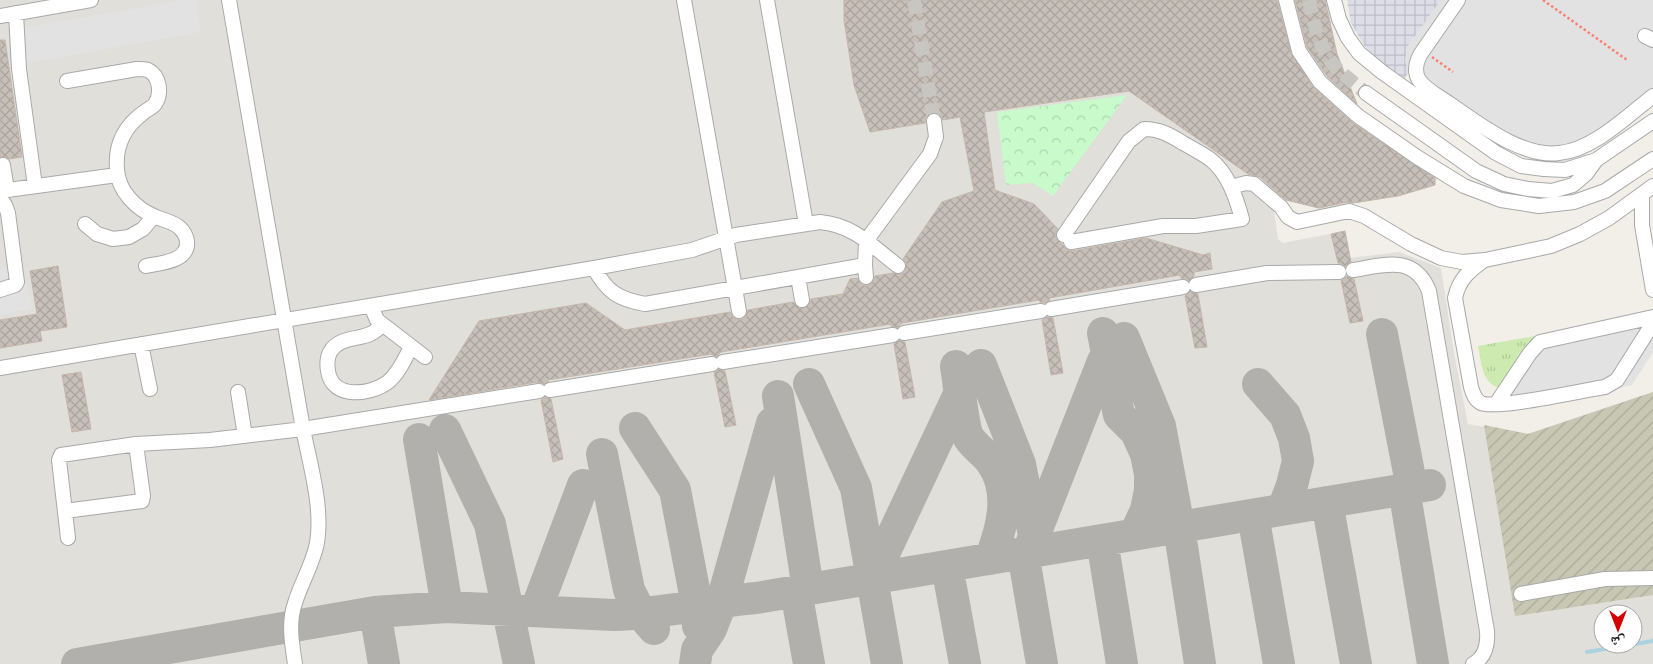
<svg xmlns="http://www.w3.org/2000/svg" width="1653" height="664" viewBox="0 0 1653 664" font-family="'Golos Text','Noto Naskh Arabic',sans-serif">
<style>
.airport{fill:#e1dfda;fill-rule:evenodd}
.construction{fill:url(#construction-furrows)}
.grass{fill:url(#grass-tufts)}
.park{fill:url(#park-crowns)}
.parking{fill:#e2e2e2}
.plaza{fill:url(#plaza-grid)}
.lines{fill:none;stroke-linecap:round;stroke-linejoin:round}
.stream{stroke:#aad3df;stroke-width:4}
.taxiway{stroke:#b1b0ac;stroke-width:32}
.building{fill:url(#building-cross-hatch);stroke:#c4b6ab}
.minor-tunnel{stroke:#c8c6c1;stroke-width:14;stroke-dasharray:14 7;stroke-linecap:butt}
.minor-casing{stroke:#a9a9a9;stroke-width:16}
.path{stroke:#fa8072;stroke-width:2.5;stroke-dasharray:2.5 2.5;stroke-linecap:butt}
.minor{stroke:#fff;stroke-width:14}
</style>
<defs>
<pattern id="construction-furrows" width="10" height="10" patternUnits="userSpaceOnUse" patternTransform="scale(1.25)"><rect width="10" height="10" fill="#c7c7b4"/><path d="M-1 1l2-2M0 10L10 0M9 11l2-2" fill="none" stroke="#abab9a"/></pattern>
<pattern id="grass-tufts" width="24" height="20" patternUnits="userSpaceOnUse" patternTransform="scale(1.25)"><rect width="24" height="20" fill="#cdebb0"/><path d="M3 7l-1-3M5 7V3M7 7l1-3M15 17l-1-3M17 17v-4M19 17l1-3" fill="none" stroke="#b0c997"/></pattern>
<pattern id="park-crowns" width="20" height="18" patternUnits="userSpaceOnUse" patternTransform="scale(1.25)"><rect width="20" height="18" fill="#c8facc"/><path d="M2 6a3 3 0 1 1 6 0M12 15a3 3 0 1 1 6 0" fill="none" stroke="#acd6af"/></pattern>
<pattern id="plaza-grid" width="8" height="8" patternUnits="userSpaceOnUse" patternTransform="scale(1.25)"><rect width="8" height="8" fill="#dddde8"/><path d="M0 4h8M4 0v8" fill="none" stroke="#bdbdc7"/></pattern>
<pattern id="building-cross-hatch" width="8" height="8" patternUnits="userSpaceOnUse" patternTransform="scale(1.25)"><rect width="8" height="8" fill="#c7bfb8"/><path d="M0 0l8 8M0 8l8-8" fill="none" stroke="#aba49e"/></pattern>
</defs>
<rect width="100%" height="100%" fill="#f2efe9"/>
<!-- airport -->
<path class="airport" d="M0,0H1327L1337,54L1361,113L1427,158L1436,179L1435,185L1398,196L1320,209L1282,199L1273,204L1278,239L1283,243L1345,231L1350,258L1399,252L1441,268L1454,353L1468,424L1528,434L1653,392V664H0ZM1603,614H1633V644H1603Z"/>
<!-- construction -->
<path class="construction" d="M1653,392V595L1515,616L1484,425L1528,434Z"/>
<!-- grass -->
<path class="grass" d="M1541,335L1502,389C1481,383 1482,365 1478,346Z"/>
<!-- park -->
<path class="park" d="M1127,95L1053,196L1032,183L1006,185L997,112Z"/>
<!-- parking -->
<path class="parking" d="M183,0H196L201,32L17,65L11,30Z
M1441,0H1653V91L1579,161L1553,162L1526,155L1409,72L1405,61L1407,47Z
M22,263L32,308L0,315V268Z
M1653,309V352L1632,385L1491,413L1541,335Z"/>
<!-- plaza -->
<path class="plaza" d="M1347,0H1441L1407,47L1405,61L1409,72L1404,79L1376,58L1363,44L1351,23Z"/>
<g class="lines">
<!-- stream -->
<path class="stream" d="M1587,652L1653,641"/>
<!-- taxiway -->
<path class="taxiway" d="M1103,333L1119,415L1136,432L1146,454L1150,474V490L1146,510L1135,534
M1382,334L1412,488
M1124,338L1160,426L1179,527L1200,664
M981,365L1020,464L1034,535
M956,366C958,379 964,430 969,438C975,447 986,454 992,463C1012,492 1002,529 990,559
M809,384L856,488L887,664
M1258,384L1285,415L1294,438L1298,461L1292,485L1283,509
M778,396L808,589
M635,428L675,490L697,605L698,626
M445,430L490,524L519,664
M419,439L447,607
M602,454L629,590L641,614L654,629
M1404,489L1433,664
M1327,502L1356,664
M1253,515L1279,664
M1102,540L1122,664
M1028,552L1103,361
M1023,553L1042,664
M947,566L965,664
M872,579L960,392
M796,591L809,664
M536,610L583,485
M375,612L384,664
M77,664L375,612L447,607L614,615C661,614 709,602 756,598L1430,485
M695,664L697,650L711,629L722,601L772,423"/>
</g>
<!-- building -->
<path class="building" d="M844,0H1277L1291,53L1313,87L1353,123L1435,178V185L1398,196L1353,203L1347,202L1319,208L1286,200L1260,177L1248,174L1129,91L984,112L995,190L1034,204L1058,229L1055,234L1056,238L1068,250L1072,251L1146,238L1203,255L1210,253L1212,269L1194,272V276L1189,281L1181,278L1180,275L1049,298L1050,300L1045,303L1040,302L1039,300L902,323L897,328L891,326V324L721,352L716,357L711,354L548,380V382L544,384L538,382L429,400L479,321L586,303L625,330L730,312L733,317L740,320L745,317L748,310L793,302L799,308H804L810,303L811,299L843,294L850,279L857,278L862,285L867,286L874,281L875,276L893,273L901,274L905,272L906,263L903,259L942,202L974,191L960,117L943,120L938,113L932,112L926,117L925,123L870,132L854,85L844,20Z
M1295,0H1325L1337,54L1357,104L1327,76L1307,47Z
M0,40H5L22,157L9,159L6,157H0Z
M1345,231L1351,262L1345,266L1338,263L1331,234Z
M58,266L67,327L40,331L42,341L0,348V320L37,314L30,271Z
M1347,276L1354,279L1363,321L1350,323L1341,280Z
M1190,291L1198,294L1207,347L1195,348L1185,296Z
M1047,317L1053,318L1063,373L1051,375L1042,320Z
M900,340L905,342L915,397L903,399L894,344Z
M719,369L725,371L736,425L725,427L714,372Z
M81,372L91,429L72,432L62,375Z
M545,397L551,399L563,459L553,462L541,400Z"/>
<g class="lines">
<!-- minor-tunnel -->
<path class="minor-tunnel" d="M914,0L934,121
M1309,0C1314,25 1320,52 1339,71C1348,78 1357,86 1366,93"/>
<!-- minor casing -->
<g class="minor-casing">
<path id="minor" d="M684,0L739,311
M767,0L806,224
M1286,0L1299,51L1320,82L1358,116L1417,157L1464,186L1501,200L1539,206L1574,202L1605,191L1653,159
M1334,0L1339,19L1348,38L1359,53L1382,72L1496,153L1521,166L1544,169L1565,170L1596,160L1653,121
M1458,0L1420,55C1416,63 1414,72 1419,80C1426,90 1440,97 1450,104C1478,123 1522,158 1559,153C1593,150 1626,117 1653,96
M16,13L19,69L35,186
M0,16L91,0
M1645,36L1653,40
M67,81L137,69C140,69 145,69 148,70C160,76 162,94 155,104C152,108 146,110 143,113C124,127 115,146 117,169C118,191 136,209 156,217C163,220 174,222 180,228C184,232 186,235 187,241C189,262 160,263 146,266
M1366,93L1476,171L1504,184L1528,189L1552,191L1573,185L1586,174L1596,160
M3,165L7,190
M1231,187L1246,183L1254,184L1281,207L1288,217L1297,222L1349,211L1364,216L1411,244L1441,258L1462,262L1485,260L1551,246L1580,234L1609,218L1653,186
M0,191L117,175
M1642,194V225L1653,290
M0,198L5,205L8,213L17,282L15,285L0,290
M85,224L97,234L113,239L129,237L143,229L153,217
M1064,235L1129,141L1144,129C1160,129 1170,135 1183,143C1192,148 1201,153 1210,159C1228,173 1236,197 1242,219L1196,226H1163L1071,242
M1484,260C1469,271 1459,279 1455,298L1471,387C1473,394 1475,400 1481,403C1496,410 1584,390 1605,387L1617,380L1653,323
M594,268C607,292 618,299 645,304L865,265
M1353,270C1384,265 1414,254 1429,291L1487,631C1488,644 1486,657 1473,664
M798,277L802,300
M866,277L865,265L866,241L930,154L936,137L934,121
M1196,285L1267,273L1339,272
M371,306L377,320L425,357
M1051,309L1183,287
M382,324C369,344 342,332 330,352C327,358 327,365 328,371C332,400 371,395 388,382C399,373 405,358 411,347
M904,333L1041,311
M141,344L150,389
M723,362L893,335
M0,368L594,268L692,250L736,235L820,222C854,225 873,247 898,266
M550,390L712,364
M238,392L245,436
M1496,404L1530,353L1540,342L1653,317
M65,511L142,501L143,496L136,444
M68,538L59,460L61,455L136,444L210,440L303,429L229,0
M1521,594L1605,579L1653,578
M295,664C292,644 288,623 295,603C301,583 313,564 317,543C323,508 310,464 303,429L539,391"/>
</g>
<!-- path -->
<path class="path" d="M1543,0L1627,60
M1432,57L1453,72"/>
<!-- minor -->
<use href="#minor" class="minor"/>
</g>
<!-- north arrow -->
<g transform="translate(1618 629) rotate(180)"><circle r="24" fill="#ffffff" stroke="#a7a7a7"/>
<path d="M0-4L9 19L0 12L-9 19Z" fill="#d40000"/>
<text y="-8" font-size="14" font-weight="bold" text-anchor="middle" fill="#222222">ش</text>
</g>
</svg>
